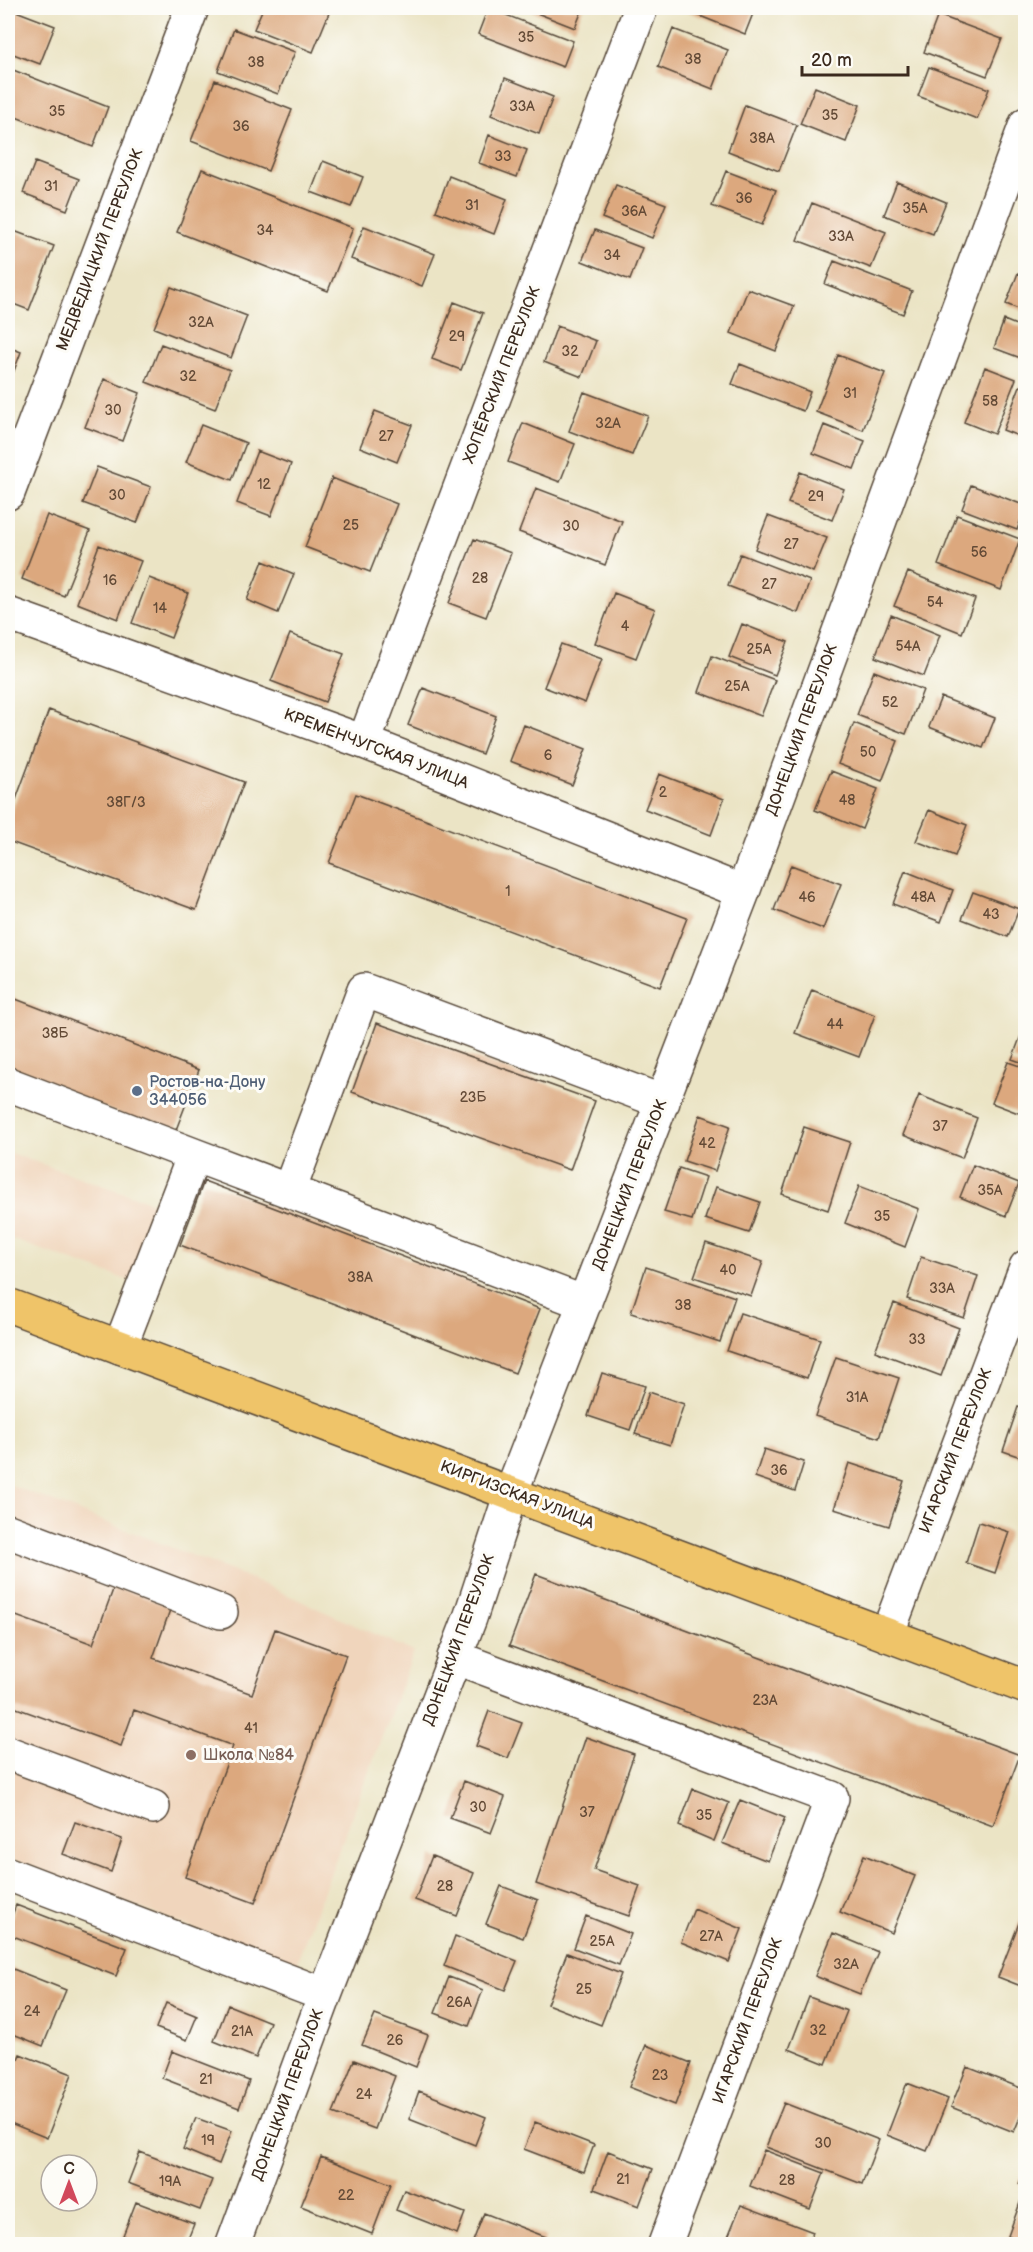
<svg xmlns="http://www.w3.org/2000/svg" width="1033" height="2252" viewBox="0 0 1033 2252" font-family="'Balsamiq Sans',sans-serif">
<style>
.built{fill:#f0d5bc}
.building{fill:#dca87e}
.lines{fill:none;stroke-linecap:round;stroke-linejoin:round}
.minor-casing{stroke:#554637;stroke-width:36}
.major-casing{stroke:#554637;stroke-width:36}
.minor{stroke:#fff;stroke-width:33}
.major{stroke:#efc469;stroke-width:33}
.service-dot{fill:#5c6f8a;stroke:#fdfcf7;stroke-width:2}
.education-dot{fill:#8d6e63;stroke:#fdfcf7;stroke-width:2}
.labels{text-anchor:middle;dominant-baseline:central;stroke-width:6;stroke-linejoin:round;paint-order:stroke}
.number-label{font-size:14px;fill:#634a36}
.street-label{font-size:16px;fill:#3b2a1e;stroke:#fdfcf7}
.service-label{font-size:16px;fill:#4e5e75;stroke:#fdfcf7;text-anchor:start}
.education-label{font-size:16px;fill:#785e54;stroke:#fdfcf7;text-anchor:start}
</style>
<rect width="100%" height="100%" fill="#fdfcf7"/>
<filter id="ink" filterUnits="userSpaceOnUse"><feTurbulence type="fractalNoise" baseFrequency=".0167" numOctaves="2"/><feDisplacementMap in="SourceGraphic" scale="12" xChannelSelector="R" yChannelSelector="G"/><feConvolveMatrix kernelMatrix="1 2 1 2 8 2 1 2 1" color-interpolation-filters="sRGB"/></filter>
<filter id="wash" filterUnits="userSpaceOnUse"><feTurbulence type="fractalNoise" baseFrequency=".008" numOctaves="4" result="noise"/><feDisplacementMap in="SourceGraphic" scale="24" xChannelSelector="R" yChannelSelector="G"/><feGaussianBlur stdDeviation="1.35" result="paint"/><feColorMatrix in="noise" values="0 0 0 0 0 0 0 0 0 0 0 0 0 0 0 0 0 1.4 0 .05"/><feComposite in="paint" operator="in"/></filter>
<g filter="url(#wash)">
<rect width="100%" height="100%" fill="#ebe4c5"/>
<!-- built -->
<path class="built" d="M8,1152L161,1206L133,1282L8,1238Z
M8,1484L252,1579L414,1652L295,1967L8,1858Z"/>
<g id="blocks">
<!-- building -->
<path class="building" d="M8,8L55,26L40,64L8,52Z
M263,8H313L329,13L313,52L254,29Z
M488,8L573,41L563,67L478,34Z
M524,8H583L575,28Z
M680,8H745L754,11L745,34Z
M938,15L1002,39L987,76L924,52Z
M234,29L295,52L278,94L218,71Z
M673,29L728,50L713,89L658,67Z
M929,67L989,89L977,119L918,96Z
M8,68L108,107L93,147L8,114Z
M505,78L553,97L539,134L491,115Z
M215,80L292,110L268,171L191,141Z
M815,87L860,105L846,142L800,124Z
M745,105L797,125L779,171L728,151Z
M489,135L527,150L517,177L479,163Z
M323,161L363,177L351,207L311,192Z
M35,162L79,179L67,210L23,193Z
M202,169L353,228L328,291L177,232Z
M726,171L776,190L762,225L712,206Z
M449,176L507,199L494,234L436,211Z
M897,182L946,202L933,234L884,215Z
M616,185L666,204L652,238L602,218Z
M812,203L886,232L871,268L797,240Z
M364,226L435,254L422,286L351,259Z
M595,230L642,248L630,280L582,261Z
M14,231L54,246L29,310L8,302V247Z
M834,261L912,291L903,314L825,284Z
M1018,273L1026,276V312L1006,304Z
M171,287L247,316L231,358L154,328Z
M748,289L794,306L776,351L731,333Z
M454,302L483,313L461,370L432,359Z
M1004,320L1026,329V360L994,348Z
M557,326L596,341L582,377L544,362Z
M161,344L230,370L215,409L146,382Z
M8,347L21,352L8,387Z
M838,355L885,373L863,430L816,412Z
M740,364L810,392L803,411L732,384Z
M985,367L1016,379L994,434L964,422Z
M104,379L140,393L122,441L85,427Z
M1020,386L1026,388V439L1003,430Z
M584,392L648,416L632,455L569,431Z
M375,411L412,425L397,462L360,447Z
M523,423L575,444L560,482L508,462Z
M201,425L246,443L232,480L186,462Z
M824,425L865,441L854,469L813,453Z
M257,451L291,464L271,516L237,503Z
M97,467L151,487L137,523L83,503Z
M800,472L844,489L832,520L788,503Z
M332,478L397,504L370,572L305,547Z
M971,485L1026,506L1017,530L962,509Z
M536,488L622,521L605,565L519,532Z
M47,515L90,531L64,596L22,579Z
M957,515L1020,539L1001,590L938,565Z
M768,516L827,538L813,572L755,549Z
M474,539L511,553L486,617L449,603Z
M99,545L141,561L118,619L77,603Z
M740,554L810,581L798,613L728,586Z
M263,561L294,574L278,613L247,600Z
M908,572L975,599L962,633L894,606Z
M149,578L188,593L171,638L132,623Z
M614,593L655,609L636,658L595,643Z
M891,615L940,635L924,676L875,657Z
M742,624L788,642L775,675L729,657Z
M290,634L344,654L325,702L271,681Z
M561,644L602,659L585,703L544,687Z
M712,656L775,680L761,716L699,692Z
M874,671L923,690L906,734L857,715Z
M423,688L496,716L482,754L408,725Z
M941,697L995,718L983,748L929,727Z
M49,710L244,782L196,910L8,841V821Z
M854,723L898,741L882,781L838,764Z
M524,725L586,749L572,785L510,761Z
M831,771L878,789L862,829L815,810Z
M659,774L724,799L711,835L645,809Z
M356,794L687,918L660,987L329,863Z
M929,810L967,825L955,856L916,841Z
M791,865L841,884L823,929L774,910Z
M905,871L953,890L941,922L893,904Z
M973,892L1019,909L1008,937L962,919Z
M812,990L875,1015L859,1057L795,1033Z
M8,996L199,1070L174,1135L8,1071Z
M377,1023L595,1101L570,1170L352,1092Z
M1025,1025H1026V1064L1012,1059Z
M1008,1062L1026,1068V1116L992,1103Z
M919,1095L977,1118L962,1158L903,1135Z
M700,1115L730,1126L715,1171L684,1161Z
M804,1127L850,1142L828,1210L782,1194Z
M973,1165L1019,1183L1006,1216L960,1197Z
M679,1168L706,1177L692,1220L664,1212Z
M204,1181L540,1309L515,1373L180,1245Z
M859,1186L919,1209L905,1247L845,1223Z
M716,1187L760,1202L749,1233L705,1219Z
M706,1243L763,1262L751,1296L694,1277Z
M921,1257L978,1276L964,1318L907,1299Z
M646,1267L735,1297L720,1342L631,1313Z
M894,1303L959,1328L941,1376L875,1351Z
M740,1313L820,1339L807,1378L727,1351Z
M836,1357L899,1378L879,1438L815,1416Z
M602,1373L645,1386L630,1430L588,1416Z
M649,1392L684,1404L670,1445L635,1434Z
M1018,1407L1026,1409V1459L1003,1451Z
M764,1449L804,1462L795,1491L755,1477Z
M849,1463L904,1481L889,1526L834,1509Z
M979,1522L1009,1532L995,1573L966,1563Z
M536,1574L1020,1755L993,1826L509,1646Z
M114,1587L171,1607L153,1658L252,1694L275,1629L346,1655L255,1903L185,1877L233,1746L134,1710L121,1746L8,1705V1613L93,1644Z
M489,1711L522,1723L508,1758L476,1746Z
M586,1737L634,1754L594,1870L640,1886L629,1916L536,1884Z
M464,1781L505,1797L491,1833L450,1818Z
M693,1789L729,1803L714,1841L679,1826Z
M740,1800L785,1818L768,1861L722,1843Z
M75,1822L122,1839L111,1872L63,1854Z
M864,1855L915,1876L892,1933L840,1912Z
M432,1856L474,1873L457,1916L415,1900Z
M501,1886L538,1900L523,1938L486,1924Z
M16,1905L127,1948L116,1976L8,1934V1926Z
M694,1909L742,1929L729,1962L681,1942Z
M1024,1910L1026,1911V1988L998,1977Z
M586,1916L631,1934L619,1965L574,1948Z
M833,1933L878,1952L860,1994L815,1976Z
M455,1936L517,1961L505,1990L444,1966Z
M567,1953L621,1974L601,2025L547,2004Z
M8,1967L66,1990L43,2046L8,2032Z
M449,1977L483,1990L469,2026L435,2013Z
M809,1997L847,2011L826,2064L789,2049Z
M166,2003L197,2016L187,2040L156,2028Z
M228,2005L270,2022L256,2058L214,2041Z
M375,2015L428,2035L416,2067L362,2045Z
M646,2045L691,2063L675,2105L629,2087Z
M172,2051L249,2081L239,2108L162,2078Z
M20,2054L72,2074L47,2138L8,2122V2086Z
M354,2060L395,2076L375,2129L333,2113Z
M967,2067L1026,2090V2103L1014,2132L951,2107Z
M907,2083L948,2099L927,2151L887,2135Z
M419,2091L486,2117L475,2145L409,2119Z
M784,2103L879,2140L862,2184L766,2147Z
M196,2118L232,2131L219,2164L183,2149Z
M535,2122L594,2145L584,2172L524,2149Z
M764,2150L824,2173L810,2209L750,2186Z
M608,2151L653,2169L639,2206L594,2189Z
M140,2152L212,2180L200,2210L128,2183Z
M321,2157L391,2184L372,2234L301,2206Z
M1025,2169H1026V2187L1019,2184Z
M404,2190L465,2213L457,2234L396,2210Z
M1021,2200L1026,2202V2243L1008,2236Z
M136,2202L194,2224L186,2244H138L122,2238Z
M741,2205L813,2232L809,2244H725Z
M484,2213L546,2237L543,2244H472Z"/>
</g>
</g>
<g filter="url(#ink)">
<use href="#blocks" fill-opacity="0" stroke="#554637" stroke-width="1.5"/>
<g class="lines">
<!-- minor casing -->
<g class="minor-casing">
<path id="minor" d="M8,493L192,8
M8,614L364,742L743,892
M364,742L641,8
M8,1084L194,1155L120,1347
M194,1155L585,1303
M289,1191L364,990L663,1102
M8,1531L221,1612
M887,1635L1026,1267
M454,1657L832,1798L665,2244
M8,1753L153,1807
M8,1874L325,1995
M233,2244L325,1995L470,1618L511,1493L743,892L1026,124"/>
</g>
<!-- major casing -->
<g class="major-casing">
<path id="major" d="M8,1305L1026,1687"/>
</g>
<!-- minor -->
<use href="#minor" class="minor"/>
<!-- major -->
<use href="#major" class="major"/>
</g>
</g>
<!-- markers -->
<circle class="service-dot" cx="137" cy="1091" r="6"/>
<circle class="education-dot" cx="191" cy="1755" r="6"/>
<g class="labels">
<!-- number labels -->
<g class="number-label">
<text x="526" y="37">35</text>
<text x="693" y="59">38</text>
<text x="256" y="62">38</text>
<text x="522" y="106">33А</text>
<text x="57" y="111">35</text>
<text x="830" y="115">35</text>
<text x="241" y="126">36</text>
<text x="762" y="138">38А</text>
<text x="503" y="156">33</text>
<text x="51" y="186">31</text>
<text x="744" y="198">36</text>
<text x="472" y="205">31</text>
<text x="915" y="208">35А</text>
<text x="634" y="211">36А</text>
<text x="265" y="230">34</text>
<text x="841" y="236">33А</text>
<text x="612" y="255">34</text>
<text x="201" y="322">32А</text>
<text x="457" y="336">29</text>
<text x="570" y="351">32</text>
<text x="188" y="376">32</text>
<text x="850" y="393">31</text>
<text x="990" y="401">58</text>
<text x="113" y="410">30</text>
<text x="608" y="423">32А</text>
<text x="386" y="436">27</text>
<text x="264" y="484">12</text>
<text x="117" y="495">30</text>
<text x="816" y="496">29</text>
<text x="351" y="525">25</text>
<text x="571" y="526">30</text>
<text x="791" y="544">27</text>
<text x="979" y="552">56</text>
<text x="480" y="578">28</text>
<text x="110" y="580">16</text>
<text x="769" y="584">27</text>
<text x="935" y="602">54</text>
<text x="160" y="608">14</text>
<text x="625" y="626">4</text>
<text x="908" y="646">54А</text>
<text x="759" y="649">25А</text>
<text x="737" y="686">25А</text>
<text x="890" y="702">52</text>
<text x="868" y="752">50</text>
<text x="548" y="755">6</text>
<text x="663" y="792">2</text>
<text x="847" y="800">48</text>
<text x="126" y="802">38Г/3</text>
<text x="508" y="891">1</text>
<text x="807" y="897">46</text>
<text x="923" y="897">48А</text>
<text x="991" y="914">43</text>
<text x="835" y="1024">44</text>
<text x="55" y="1033">38Б</text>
<text x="473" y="1097">23Б</text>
<text x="940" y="1126">37</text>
<text x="707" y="1143">42</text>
<text x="990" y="1190">35А</text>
<text x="882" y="1216">35</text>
<text x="728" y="1270">40</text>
<text x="360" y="1277">38А</text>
<text x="942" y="1288">33А</text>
<text x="683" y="1305">38</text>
<text x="917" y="1339">33</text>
<text x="857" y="1397">31А</text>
<text x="779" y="1470">36</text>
<text x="765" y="1700">23А</text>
<text x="251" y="1728">41</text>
<text x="478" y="1807">30</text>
<text x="587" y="1812">37</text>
<text x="704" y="1815">35</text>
<text x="445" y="1886">28</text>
<text x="711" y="1936">27А</text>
<text x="602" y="1941">25А</text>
<text x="846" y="1964">32А</text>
<text x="584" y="1989">25</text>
<text x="459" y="2002">26А</text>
<text x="32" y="2011">24</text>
<text x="818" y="2030">32</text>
<text x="242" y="2031">21А</text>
<text x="395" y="2040">26</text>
<text x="660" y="2075">23</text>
<text x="206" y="2079">21</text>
<text x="364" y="2094">24</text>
<text x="208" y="2140">19</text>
<text x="823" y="2143">30</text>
<text x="623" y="2179">21</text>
<text x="787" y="2180">28</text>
<text x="170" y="2181">19А</text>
<text x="346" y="2195">22</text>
</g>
<!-- street labels -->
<g class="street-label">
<text transform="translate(100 250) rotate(-69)">МЕДВЕДИЦКИЙ ПЕРЕУЛОК</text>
<text transform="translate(502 375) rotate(-69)">ХОПЁРСКИЙ ПЕРЕУЛОК</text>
<text transform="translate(802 730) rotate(-70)">ДОНЕЦКИЙ ПЕРЕУЛОК</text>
<text transform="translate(376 749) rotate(21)">КРЕМЕНЧУГСКАЯ УЛИЦА</text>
<text transform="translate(630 1185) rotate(-69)">ДОНЕЦКИЙ ПЕРЕУЛОК</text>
<text transform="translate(956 1451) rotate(-69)">ИГАРСКИЙ ПЕРЕУЛОК</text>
<text transform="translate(517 1495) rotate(21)">КИРГИЗСКАЯ УЛИЦА</text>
<text transform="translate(459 1640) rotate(-70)">ДОНЕЦКИЙ ПЕРЕУЛОК</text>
<text transform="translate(748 2021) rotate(-70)">ИГАРСКИЙ ПЕРЕУЛОК</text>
<text transform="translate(288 2095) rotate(-70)">ДОНЕЦКИЙ ПЕРЕУЛОК</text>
</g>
<!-- service labels -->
<g class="service-label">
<text x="149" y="1082">Ростов-на-Дону<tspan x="149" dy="18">344056</tspan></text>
</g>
<!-- education labels -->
<g class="education-label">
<text x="203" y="1755">Школа №84</text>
</g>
</g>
<!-- margin -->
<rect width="1033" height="2252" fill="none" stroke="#fdfcf7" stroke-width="30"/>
<!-- north arrow -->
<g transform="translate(69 2183)"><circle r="28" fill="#fdfcf7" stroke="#afa8a0" stroke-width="1.5"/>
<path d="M0-4.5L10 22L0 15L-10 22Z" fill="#d1495b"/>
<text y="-9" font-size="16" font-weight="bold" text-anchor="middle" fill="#3b2a1e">С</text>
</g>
<!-- scale -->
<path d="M802 66v9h106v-9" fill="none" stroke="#3b2a1e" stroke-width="3"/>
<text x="811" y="66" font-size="18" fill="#3b2a1e" stroke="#fdfcf7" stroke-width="4.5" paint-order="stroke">20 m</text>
</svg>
